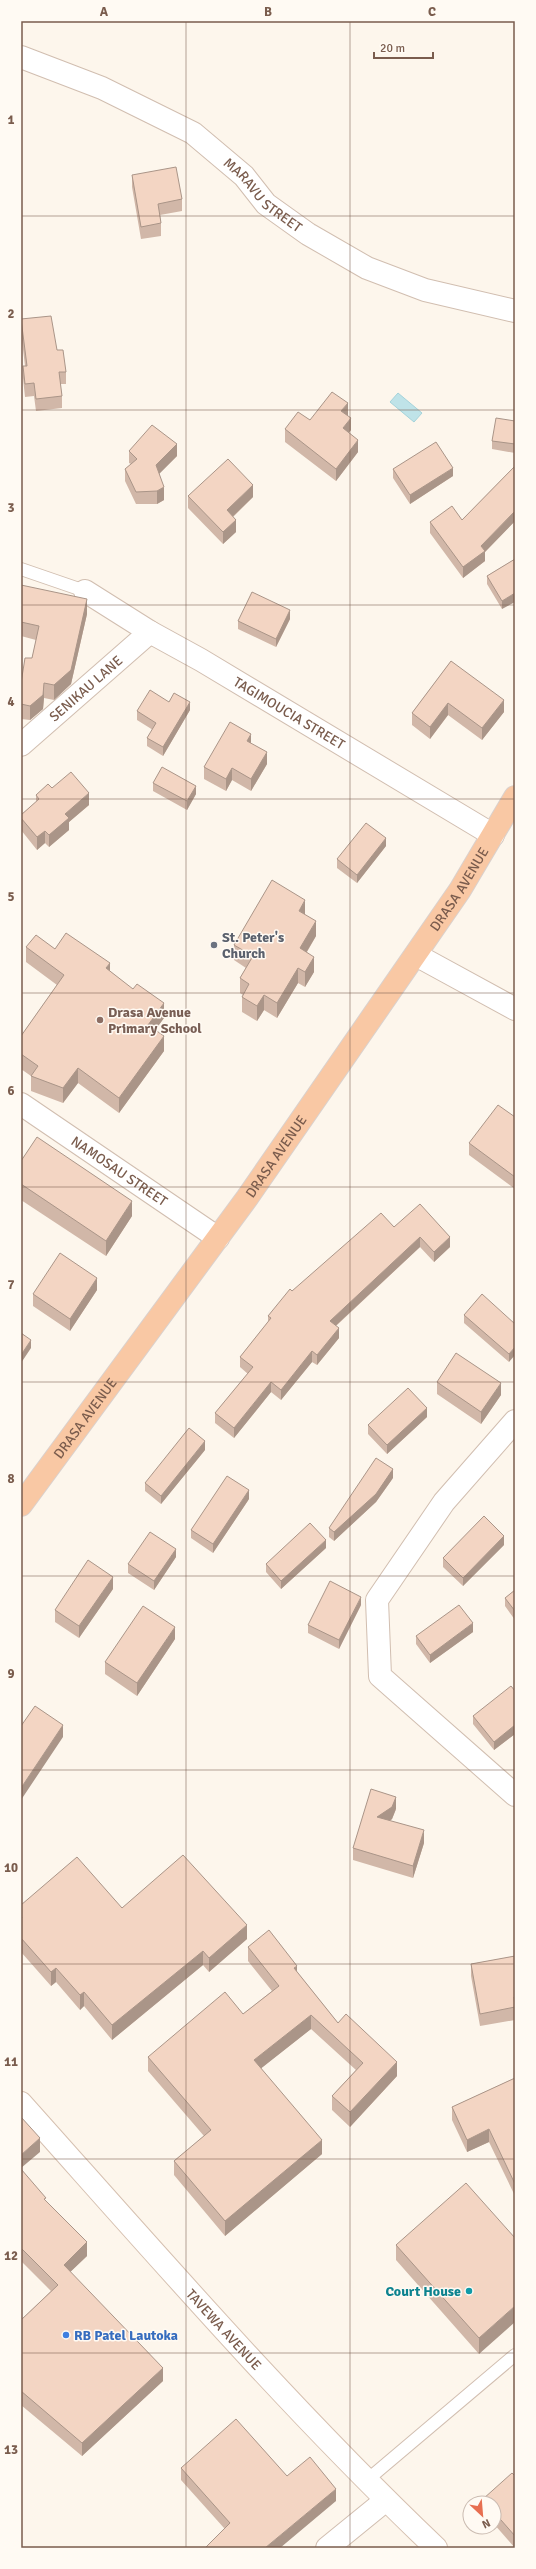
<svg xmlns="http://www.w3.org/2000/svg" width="536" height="2569" viewBox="0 0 536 2569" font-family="Signika,sans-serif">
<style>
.water{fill:#bfe3e8;stroke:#a5d3da}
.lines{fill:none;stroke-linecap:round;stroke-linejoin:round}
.service-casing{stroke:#d1beb0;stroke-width:14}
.minor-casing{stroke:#d1beb0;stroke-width:24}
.tertiary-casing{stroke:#d1beb0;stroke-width:24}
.secondary-casing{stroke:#d6c0b0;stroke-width:24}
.trunk-casing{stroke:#dad1cd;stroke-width:24}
.service{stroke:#fff;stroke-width:12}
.minor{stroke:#fff;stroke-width:22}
.tertiary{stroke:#fff;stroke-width:22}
.secondary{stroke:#fff;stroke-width:22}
.trunk{stroke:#f9c8a4;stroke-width:22}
.wall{fill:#d1b7a8}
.shaded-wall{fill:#aa9588}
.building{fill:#f3d5c3;stroke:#aa9588}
.grid{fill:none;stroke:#7a5c4d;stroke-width:1;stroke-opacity:0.55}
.worship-dot{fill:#6b7280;stroke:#fffaf3;stroke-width:1.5}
.education-dot{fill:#8d6e63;stroke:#fffaf3;stroke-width:1.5}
.culture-dot{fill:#0f9aa8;stroke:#fffaf3;stroke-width:1.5}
.shop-dot{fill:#3f7fe0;stroke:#fffaf3;stroke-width:1.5}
.labels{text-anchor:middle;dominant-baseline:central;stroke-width:3;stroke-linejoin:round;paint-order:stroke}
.street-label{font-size:14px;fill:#7a5c4d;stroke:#fffaf3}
.worship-label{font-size:14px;font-weight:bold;fill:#5b616d;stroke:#fffaf3;text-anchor:start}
.education-label{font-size:14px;font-weight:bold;fill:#785e54;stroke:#fffaf3;text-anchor:start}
.culture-label{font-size:14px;font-weight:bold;fill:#0d838f;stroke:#fffaf3;text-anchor:end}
.shop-label{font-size:14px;font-weight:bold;fill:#366cbe;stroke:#fffaf3;text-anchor:start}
.neatline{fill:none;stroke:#7a5c4d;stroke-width:1.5}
.grid-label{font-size:13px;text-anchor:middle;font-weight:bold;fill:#7a5c4d}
</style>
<rect width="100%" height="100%" fill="#fdf6ec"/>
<!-- water -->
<path class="water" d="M398,393L422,413L414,422L390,402Z"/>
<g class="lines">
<!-- service casing -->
<g class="service-casing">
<path id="service" d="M21,569L85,591
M366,2481L515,2355"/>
</g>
<!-- minor casing -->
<g class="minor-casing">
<g id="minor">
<path id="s1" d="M21,57L102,88L193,133L244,176L266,204L308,234L367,268L425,290L515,311"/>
<path id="s2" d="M85,591L150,632L201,660L493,835"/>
<path id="s3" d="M21,745L150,632"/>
<path id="s4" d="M21,1104L218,1238"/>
<path d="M515,1421L444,1502L377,1600L380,1676L515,1795"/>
</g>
</g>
<!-- tertiary casing -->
<g class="tertiary-casing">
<path id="tertiary" d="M416,955L515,1009
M327,2548L386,2500"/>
</g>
<!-- secondary casing -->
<g class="secondary-casing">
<g id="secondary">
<path id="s5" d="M21,2103C156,2254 289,2408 436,2548"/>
</g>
</g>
<!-- trunk casing -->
<g class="trunk-casing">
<g id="trunk">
<path id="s6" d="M21,1505L247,1198L460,890L515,797"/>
</g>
</g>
<!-- service -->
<use href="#service" class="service"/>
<!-- minor -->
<use href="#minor" class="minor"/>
<!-- tertiary -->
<use href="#tertiary" class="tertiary"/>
<!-- secondary -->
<use href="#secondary" class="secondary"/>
<!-- trunk -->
<use href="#trunk" class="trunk"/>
</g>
<!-- wall -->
<path class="wall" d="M132,175L182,199V211L160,215L161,223V236L141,239L132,187Z
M21,319L57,350L66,372V384H60L62,396V408L36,411L34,396L25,397L23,378V366H25L21,332Z
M348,415L347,416L351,430L349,433L358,452L336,481L285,442V429L310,420Z
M515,421V453L492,449V441Z
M129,451L177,456L159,474L164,500L157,504H136L125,481V469L131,464L129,463Z
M515,466V521L485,552V561L463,578L430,533V522L462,520Z
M393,469L453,476L410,504L393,478Z
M188,496L253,497L233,517L236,532L223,544L188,508Z
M515,559L502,609L487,584V576Z
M21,585L87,614L71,684L54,700L44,698L43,709L30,720L21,719V683L32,658L36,640L21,636Z
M290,619L276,647L238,629V621Z
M451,661L504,712L482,740L448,715L430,739L412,725V713Z
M169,702L190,710L163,756L147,746V738L153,730L137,720V711Z
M251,743L267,764L251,791L232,780L226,791L204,779V767Z
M153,783L196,794L187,810L153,791Z
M52,788L89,805L69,822V830L49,847L45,843L37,850L21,830V815L36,802V795Z
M386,846L357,883L337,868V859Z
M305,915L316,936L307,952L314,972L305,987L298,983L277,1018L264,1010L257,1021L242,1012V997L243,995L240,993V978L246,968L234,960V945Z
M26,947L55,949L110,971L164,1018L155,1030L164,1051L119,1113L78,1083L63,1103L31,1091V1076L21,1069V1036L57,985L26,962Z
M515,1117V1189L469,1155V1143Z
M21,1161L132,1216L106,1256L21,1200Z
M394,1227L450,1247L434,1262L420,1247L336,1326L339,1338L317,1365L312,1362L281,1400L271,1392L234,1438L215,1423V1413L248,1374L240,1367V1357L268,1322V1316L292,1291Z
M97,1290L70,1331L33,1306V1294Z
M464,1315L515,1324L509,1362L464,1323Z
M437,1382L501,1395L481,1424L437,1394Z
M427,1417L387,1454L368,1434V1425Z
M205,1450L161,1504L145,1491V1483Z
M393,1478L376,1502L334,1541L329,1537V1528Z
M249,1499L213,1553L191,1538V1530Z
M504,1545L463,1586L443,1567V1558Z
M326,1548L281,1589L266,1572V1564Z
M176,1557L154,1590L128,1573V1564Z
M113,1589L79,1638L55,1622V1610Z
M515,1590V1620L505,1606V1598Z
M361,1605L339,1649L308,1633V1625Z
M473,1632L430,1663L416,1644V1636Z
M175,1639L137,1696L105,1674V1662Z
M515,1691V1734L494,1750L473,1724V1716Z
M396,1809L392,1819L390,1821L424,1843L413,1878L353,1860V1848Z
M21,1905L122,1908L247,1939L209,1972L203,1965L112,2040L84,2006L80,2010L56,1982L51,1986L21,1952Z
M248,1947L297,1972L338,2023L397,2076L350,2127L332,2110V2096L356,2070L311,2029L261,2068L322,2154L225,2236L174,2175V2161L204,2136L148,2071V2057L243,2014L272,1991L248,1961Z
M515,1956V2020L480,2026L471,1976V1964Z
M515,2078V2196L489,2142L467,2152L452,2120V2107Z
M21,2169L46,2202L87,2256L70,2272L163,2381L82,2456L21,2405V2320L51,2291L21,2261Z
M515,2238L479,2354L396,2260V2245Z
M181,2468L287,2476L336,2501L224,2528L181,2480Z
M515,2476V2548L494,2524V2503H483V2499Z"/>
<!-- shaded-wall -->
<path class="shaded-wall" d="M348,403V415L341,423V411Z
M351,418V430L343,440V428Z
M358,440V452L336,481V469Z
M177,444V456L156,477V465Z
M453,468V476L410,504V495Z
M253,485V497L227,522V510Z
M164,487V500L157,504V491Z
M515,511V521L485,552V561L463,578V567L481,546Z
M236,520V532L223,544V532Z
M515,593V602L502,609V601Z
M87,599V614L71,684L54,700V685Z
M290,610V619L276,647V639Z
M44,683V698L43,709L30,720V706Z
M504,700V712L482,740V728Z
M190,702V710L163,756V747Z
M448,703V715L430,739V727Z
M251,734V746L247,741Z
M267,752V764L251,791V779Z
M232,768V780L226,791V779Z
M196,786V794L187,810V801Z
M89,793V805L69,822V830L49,847V835L65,814Z
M45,831V843L37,850V837Z
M386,838V846L357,883V875Z
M305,900V915L299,911Z
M316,921V936L300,963V948Z
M314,957V972L305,987V972Z
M110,963V978L106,968Z
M298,968V983L277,1018V1003Z
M264,995V1010L257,1021V1006Z
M164,1003V1018L148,1040V1025Z
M164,1036V1051L119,1113V1098Z
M78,1068V1083L63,1103V1088Z
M132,1201V1216L106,1256V1241Z
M420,1237V1247L330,1331V1321Z
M450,1237V1247L434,1262V1252Z
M97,1278V1290L70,1331V1319Z
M339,1328V1338L317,1365V1355Z
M31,1340V1348L21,1363V1355Z
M515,1347V1355L509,1362V1354Z
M312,1351V1362L281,1400V1390Z
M271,1382V1392L234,1438V1428Z
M501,1383V1395L481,1424V1412Z
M427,1408V1417L387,1454V1445Z
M205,1441V1450L161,1504V1496Z
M393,1469V1478L376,1502L334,1541V1532Z
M249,1490V1499L213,1553V1544Z
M504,1536V1545L463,1586V1578Z
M326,1540V1548L281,1589V1581Z
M176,1549V1557L154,1590V1581Z
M113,1577V1589L79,1638V1626Z
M361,1597V1605L339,1649V1640Z
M473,1623V1632L430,1663V1655Z
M175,1627V1639L137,1696V1683Z
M63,1725V1737L21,1800V1788Z
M515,1725V1734L494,1750V1742Z
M396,1797V1809L392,1819L377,1829V1817Z
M424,1830V1843L413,1878V1866Z
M247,1925V1939L209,1972V1958Z
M203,1951V1965L112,2040V2025Z
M297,1966V1980L294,1968Z
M56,1968V1982L51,1986V1972Z
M84,1992V2006L80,2010V1995Z
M311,2015V2029L254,2074V2060Z
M397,2062V2076L350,2127V2112Z
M489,2129V2142L467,2152V2140Z
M40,2138V2152L21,2168V2155Z
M322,2140V2154L225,2236V2221Z
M87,2242V2256L64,2278V2265Z
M515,2306V2322L479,2354V2338Z
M163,2368V2381L82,2456V2443Z
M336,2489V2501L280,2548H265Z"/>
<!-- building -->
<path class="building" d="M176,167L182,199L158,204L161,223L141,227L132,175Z
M51,316L57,350H63L66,372H59L62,396L36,399L34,383L25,384L23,366H27L21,319Z
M332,392L348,403L341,411L351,418L343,428L358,440L336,469L285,429L298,412L310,420Z
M496,418L515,421V444L492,441Z
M152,425L177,444L156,465L164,487L157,491L136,492L125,469L137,459L129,451Z
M436,442L453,468L410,495L393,469Z
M228,459L253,485L227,510L236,520L223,532L188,496Z
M515,466V511L481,546L485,551L463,567L430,522L452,506L462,520Z
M515,559V593L502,601L487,576Z
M21,585L87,599L71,670L54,685L44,683L43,695L30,706L21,704V683L25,658H32L39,626L21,622Z
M252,592L290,610L276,639L238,621Z
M451,661L504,700L482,728L448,703L430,727L412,713Z
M150,690L169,702L174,693L190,702L163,747L147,738L156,723L137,711Z
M230,722L251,734L247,741L267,752L251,779L232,768L226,779L204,767Z
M162,767L196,786L187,801L153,783Z
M71,772L89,793L65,814L69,818L49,835L45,831L37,837L21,818V815L39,799L36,795L48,784L52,788Z
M366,823L386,838L357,875L337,859Z
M272,880L305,900L299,911L316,921L300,948L314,957L305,972L298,968L277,1003L264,995L257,1006L242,997L249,984L240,978L253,956L234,945Z
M66,933L110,963L106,968L133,989L137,984L164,1003L148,1025L164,1036L119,1098L78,1068L63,1088L31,1076L38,1066L21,1054V1036L64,975L26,947L36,935L55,949Z
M498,1105L515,1117V1177L469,1143Z
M37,1137L132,1201L106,1241L21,1184V1161Z
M420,1204L450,1237L434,1252L420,1237L330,1321L339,1328L317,1355L312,1351L281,1390L271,1382L234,1428L215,1413L253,1367L240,1357L271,1318L268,1316L290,1289L292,1291L381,1213L394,1227Z
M60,1253L97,1278L70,1319L33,1294Z
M482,1294L515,1324V1347L509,1354L464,1315Z
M21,1333L31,1340L21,1355Z
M456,1353L501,1383L481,1412L437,1382Z
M408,1388L427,1408L387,1445L368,1425Z
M189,1428L205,1441L161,1496L145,1483Z
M376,1458L393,1469L376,1494L334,1532L329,1528Z
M227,1476L249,1490L213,1544L191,1530Z
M484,1516L504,1536L463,1578L443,1558Z
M310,1523L326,1540L281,1581L266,1564Z
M150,1532L176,1549L154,1581L128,1564Z
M88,1560L113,1577L79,1626L55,1610Z
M330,1581L361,1597L339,1640L308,1625Z
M515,1590V1611L505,1598Z
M459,1605L473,1623L430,1655L416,1636Z
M143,1606L175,1627L137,1683L105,1662Z
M511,1686L515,1691V1725L494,1742L473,1716Z
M35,1706L63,1725L21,1788V1726Z
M371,1789L396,1797L392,1807L377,1817L424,1830L413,1866L353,1848Z
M183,1855L247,1925L209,1958L203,1951L112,2025L84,1992L80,1995L56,1968L51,1972L21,1938V1919L22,1918L21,1916V1905L77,1857L122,1908Z
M269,1930L297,1966L294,1968L338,2023L346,2014L397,2062L350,2112L332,2096L363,2063L311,2015L254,2060L322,2140L225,2221L174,2161L211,2130L148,2057L225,1992L243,2014L279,1986L248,1947Z
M515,1956V1996L514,1997L515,2007L480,2014L471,1964Z
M515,2078V2184L489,2129L467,2140L452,2107Z
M21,2117L40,2138L21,2155Z
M21,2169L46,2198L44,2199L87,2242L64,2265L163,2368L82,2443L21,2391V2320L58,2285L21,2248Z
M466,2183L515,2238V2306L479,2338L396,2245Z
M236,2419L287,2476L310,2457L336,2489L265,2548H205L230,2523L181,2468Z
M512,2473L515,2476V2536L494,2512V2503H486L483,2499Z"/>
<!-- grid -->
<path class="grid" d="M186,21V2548M350,21V2548M21,216H515M21,410H515M21,605H515M21,799H515M21,993H515M21,1187H515M21,1382H515M21,1576H515M21,1770H515M21,1964H515M21,2159H515M21,2353H515"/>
<!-- markers -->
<circle class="worship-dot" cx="214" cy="945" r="4"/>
<circle class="education-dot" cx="100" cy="1020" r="4"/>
<circle class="culture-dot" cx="469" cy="2291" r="4"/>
<circle class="shop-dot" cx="66" cy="2335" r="4"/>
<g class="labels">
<!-- street labels -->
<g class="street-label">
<text stroke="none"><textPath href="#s1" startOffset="282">MARAVU STREET</textPath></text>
<text stroke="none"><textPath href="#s3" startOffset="86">SENIKAU LANE</textPath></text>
<text stroke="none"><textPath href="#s2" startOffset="238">TAGIMOUCIA STREET</textPath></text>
<text stroke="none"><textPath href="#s6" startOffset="756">DRASA AVENUE</textPath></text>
<text stroke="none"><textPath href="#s6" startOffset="432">DRASA AVENUE</textPath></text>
<text stroke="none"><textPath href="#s4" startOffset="119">NAMOSAU STREET</textPath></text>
<text stroke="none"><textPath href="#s6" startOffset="108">DRASA AVENUE</textPath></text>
<text stroke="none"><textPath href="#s5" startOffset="304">TAVEWA AVENUE</textPath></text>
</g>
<!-- worship labels -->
<g class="worship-label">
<text x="222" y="937">St. Peter's<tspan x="222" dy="16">Church</tspan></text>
</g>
<!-- education labels -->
<g class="education-label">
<text x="108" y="1012">Drasa Avenue<tspan x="108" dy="16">Primary School</tspan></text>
</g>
<!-- culture labels -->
<g class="culture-label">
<text x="461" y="2291">Court House</text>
</g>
<!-- shop labels -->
<g class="shop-label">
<text x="74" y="2335">RB Patel Lautoka</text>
</g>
</g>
<!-- border -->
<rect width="536" height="2569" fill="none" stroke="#fffaf3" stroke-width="44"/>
<!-- north arrow -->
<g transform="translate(482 2515) rotate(154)"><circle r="19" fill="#fffaf3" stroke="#cabbb1"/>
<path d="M0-3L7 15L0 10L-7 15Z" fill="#e76f51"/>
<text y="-6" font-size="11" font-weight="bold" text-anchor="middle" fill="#7a5c4d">N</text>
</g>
<!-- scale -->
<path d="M374 52v6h59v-6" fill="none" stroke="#7a5c4d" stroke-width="2"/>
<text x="380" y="52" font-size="12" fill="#7a5c4d" stroke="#fffaf3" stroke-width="3" paint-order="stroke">20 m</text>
<rect x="22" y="22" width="492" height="2525" class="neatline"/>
<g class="grid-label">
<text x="104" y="16">A</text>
<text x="268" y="16">B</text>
<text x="432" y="16">C</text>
<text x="11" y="124">1</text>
<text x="11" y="318">2</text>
<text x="11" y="512">3</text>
<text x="11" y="706">4</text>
<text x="11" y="901">5</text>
<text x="11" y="1095">6</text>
<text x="11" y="1289">7</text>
<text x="11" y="1483">8</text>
<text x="11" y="1678">9</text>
<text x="11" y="1872">10</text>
<text x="11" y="2066">11</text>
<text x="11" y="2260">12</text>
<text x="11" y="2454">13</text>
</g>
</svg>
